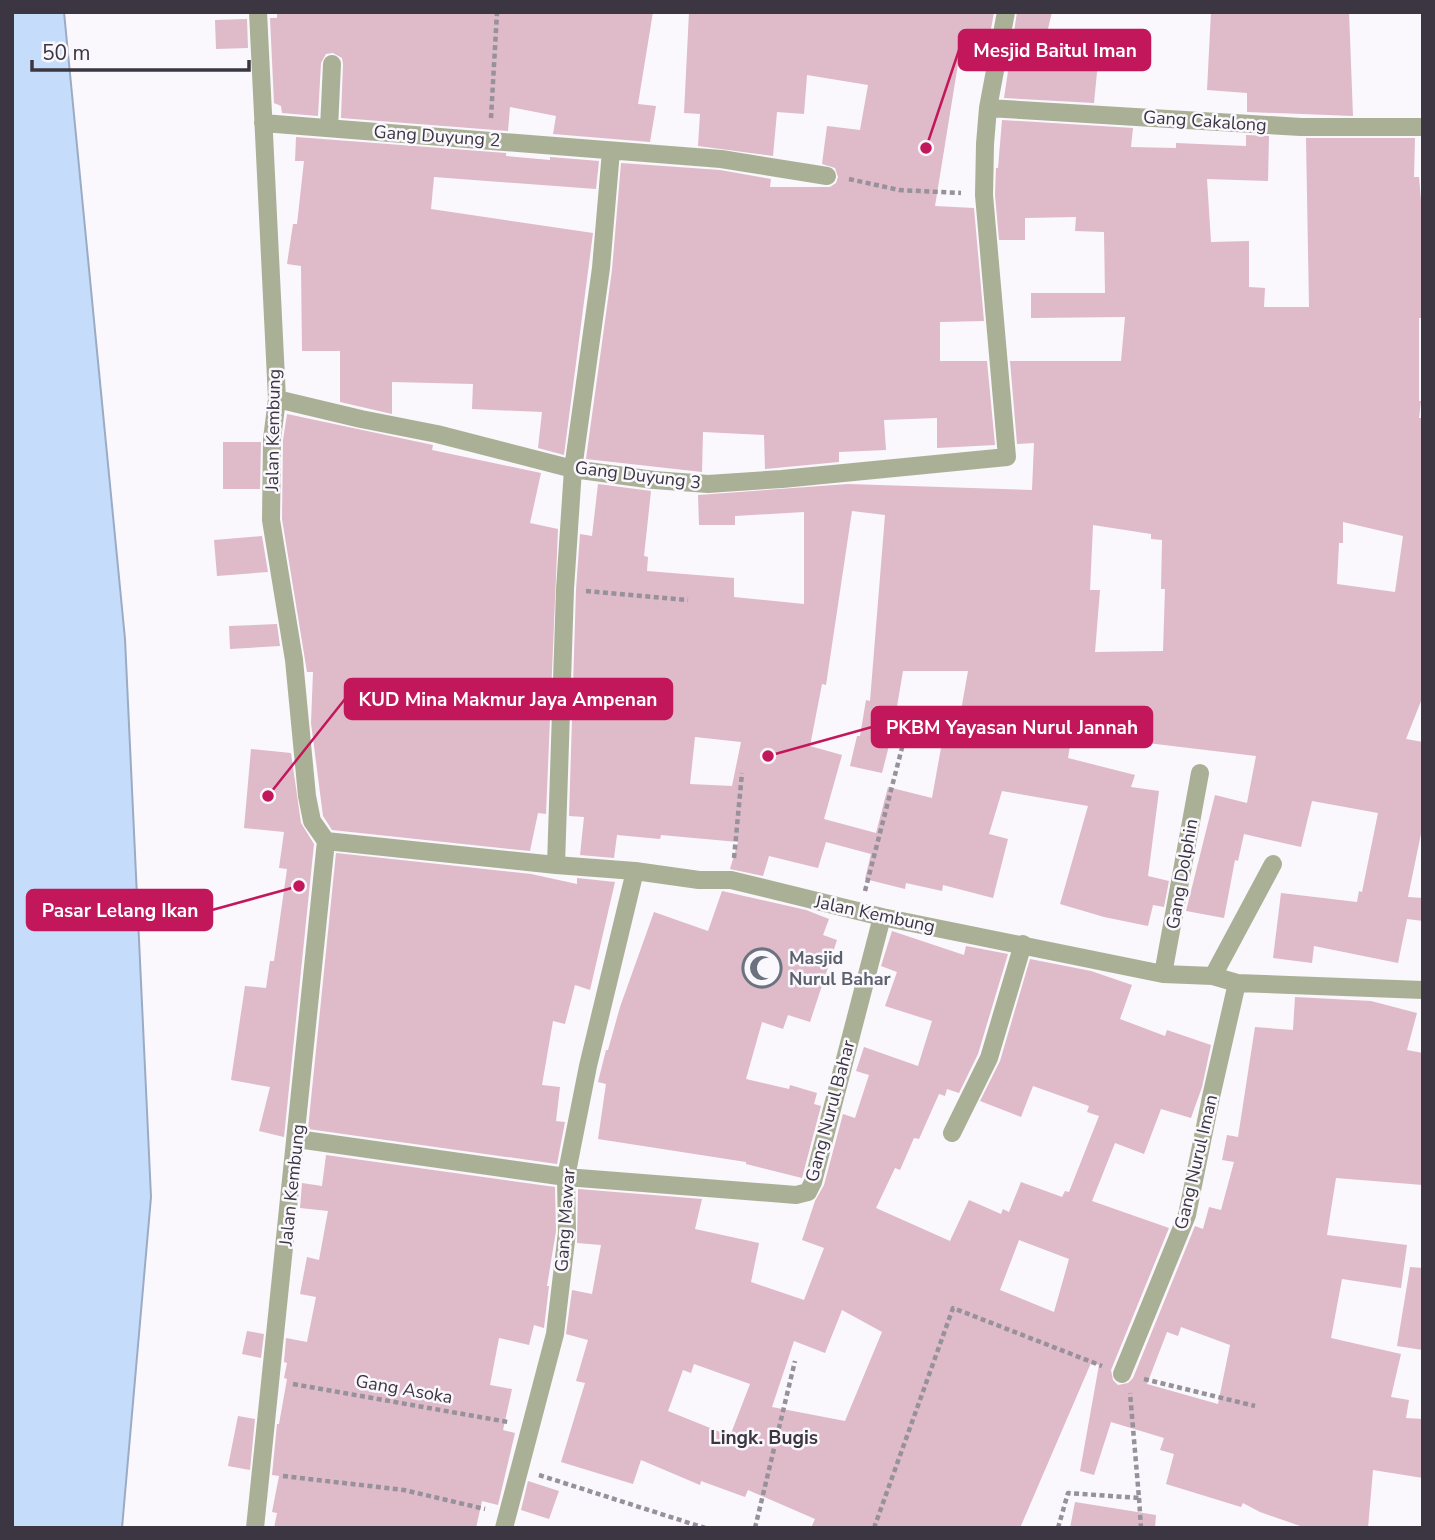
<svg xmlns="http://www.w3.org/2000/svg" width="1435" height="1540" viewBox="0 0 1435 1540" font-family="'Nunito Sans',sans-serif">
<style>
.water{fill:#c5ddfb;stroke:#9cabc4;stroke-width:2}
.building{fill:#dfbac9;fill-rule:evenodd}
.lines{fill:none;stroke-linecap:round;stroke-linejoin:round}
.path{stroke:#96919a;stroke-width:4.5;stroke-dasharray:5 3.5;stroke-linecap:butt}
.minor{stroke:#aab096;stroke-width:18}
.labels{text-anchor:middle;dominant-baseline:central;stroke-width:5;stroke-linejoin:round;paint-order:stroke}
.street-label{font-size:18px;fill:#3c3642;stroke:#faf7fd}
.worship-label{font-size:18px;font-weight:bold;fill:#5b616d;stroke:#faf7fd;text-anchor:start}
.neighbourhood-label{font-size:19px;font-weight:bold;fill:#3c3642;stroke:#faf7fd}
.leader{fill:none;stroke:#c2185b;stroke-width:2.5}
.callout-dot{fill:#c2185b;stroke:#faf7fd;stroke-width:2.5}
.callout{fill:#c2185b;stroke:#c2185b;stroke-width:2.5}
.callout-label{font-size:19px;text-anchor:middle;font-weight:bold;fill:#fff}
</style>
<rect width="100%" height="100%" fill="#faf7fd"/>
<!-- water -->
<path class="water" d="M12,12H64L125,639L151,1197L122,1528H12Z"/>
<!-- building -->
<path class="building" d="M277,12H653L638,104L656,106L650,142L553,134L556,116L510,107L508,131L341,118L343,64L342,58L333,53L326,54L321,63L318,116L282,113L281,106L274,103L270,18H277Z
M689,12H994L984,69L958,64L935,206L974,208L984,321L940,322V361H987L995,445L937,448V418L884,420L886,450L839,452V462L765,469L764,435L703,432L702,472L586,459L612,270L621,163L720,170L771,179L770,187H830L836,183L838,177L835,168L822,164L827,126L860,130L868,85L807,75L804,114L777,112L773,156L698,146L700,114L684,113Z
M1017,12H1052L1046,37L1100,41L1094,103L1004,98Z
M1211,12H1349L1353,116L1247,112V93L1207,90Z
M247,19L248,48L216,49L215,20Z
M1002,120L1133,128L1131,147L1176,148V143L1246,146V135L1269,136L1268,181L1207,179L1211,242L1249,241V287L1265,288L1264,307H1309L1306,138H1415L1414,177H1419L1423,223V318H1419V401H1421L1419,418H1423V696L1406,739L1423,742V824L1408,897L1423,898V921L1407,919L1398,963L1314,946L1312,963L1273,958L1281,893L1357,902L1359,891L1362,892L1378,813L1312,801L1301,847L1244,834L1238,861L1235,860L1224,918L1186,911L1215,795L1247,803L1256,756L1072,734L1068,758L1135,775L1131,787L1159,791L1148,876L1169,881L1164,907L1153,905L1148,926L1104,917L1060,904L1088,806L1002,791L989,834L1008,839L993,898L943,885L942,891L906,883L905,889L865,879L871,854L826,842L818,868L769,856L763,876L730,869L738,842L661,835L660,839L617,835L614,858L580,855L584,817L569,816L576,590L580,534L592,536L598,484L651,491L644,556L648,557L647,571L734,578V597L804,604V512L735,516V525H699L698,495L848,484L1032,490L1034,443L1017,444L1010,361H1121L1125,317L1031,318V293H1105L1104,232L1075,231L1076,217L1025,218V240H999L995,195L996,168H998ZM852,511L885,515L870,701L866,700L860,736H857L850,766L882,773L893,730L903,671H968L959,722L946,720L932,798L888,787L876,833L824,819L842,755L810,746L822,684L826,685ZM1343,522L1403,536L1395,592L1337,584L1339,543H1343ZM1093,525L1151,534V539L1162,540L1161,589H1165L1163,651L1095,652L1100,590H1090ZM695,737L741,742L732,786L690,784Z
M296,137L506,153V156L550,160V157L599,161L596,189L434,177L431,209L593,233L564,455L538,448L542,412L472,409L473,384L392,382V414L340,402V351H302L301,266L287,264L293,224H297L304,161H295Z
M287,414L433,445L432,450L541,473L530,523L558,529L546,814L538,813L530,851L332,830L323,816L311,723L313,672H307L282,519L283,440Z
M223,442H261L260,489H223Z
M262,536L268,572L217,576L214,540Z
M277,624L280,646L230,649L229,626Z
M251,749L291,753L301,823L314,844L284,1137L259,1131L270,1087L231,1080L245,986L266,988L270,961H274L287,869L279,868L284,832L244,828Z
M336,853L531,874L577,884V878L615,882L590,990L575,985L565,1024L553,1021L542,1085L560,1087L556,1121L565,1122L557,1164L308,1129Z
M722,891L806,910L829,919L823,935L837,940L810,1022L788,1015L783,1029L762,1022L746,1079L789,1089L790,1085L817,1093L814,1104L821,1106L802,1178L746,1164V1162L598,1139L606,1084L598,1082L606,1050H608L620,1007L654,912L708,931Z
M892,931L964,955L966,946L1008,954L978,1054L959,1093L947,1089L945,1096L939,1094L919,1139L914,1138L900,1170L895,1168L876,1208L950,1241L969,1200L1001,1214L1003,1209L1009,1212L1021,1182L1062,1197L1065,1191L1069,1192L1099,1116L1087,1112L1089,1106L1033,1086L1021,1117L980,1101L1000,1061L1030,959L1091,971L1132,985L1120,1019L1165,1036L1167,1030L1211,1045L1202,1087L1191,1118L1161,1109L1144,1154L1115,1143L1092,1201L1169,1228L1111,1370L1113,1380L1118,1385L1128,1383L1133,1378L1195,1226L1203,1229L1209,1207L1221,1210L1234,1162L1222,1160L1227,1135L1238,1137L1255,1027L1293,1030L1295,997L1371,1001L1417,1013L1407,1050L1423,1053V1185L1336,1178L1327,1235L1407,1245L1401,1288L1342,1279L1331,1338L1401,1354L1391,1397L1409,1400L1406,1418L1423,1419V1478L1373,1470L1368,1528H1306L1260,1512L1243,1503L1241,1507L1166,1484L1174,1454L1160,1450L1164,1438L1111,1422L1094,1475L1080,1471L1099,1365L1091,1363L1020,1528H811L815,1519L748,1490L745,1497L701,1481L700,1485L641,1460L633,1484L561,1462L585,1383L576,1381L588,1340L566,1334L572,1290L592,1294L601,1245L577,1243L578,1189L702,1199L695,1229L759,1243L751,1282L804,1300L824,1248L802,1240L815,1201L824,1185L843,1114L855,1118L869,1075L856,1071L864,1047L918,1066L932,1021L885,1006L897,972L881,966ZM1019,1240L1069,1259L1054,1312L1000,1290ZM842,1310L882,1332L845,1421L772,1407L794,1341L825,1353ZM1181,1327L1230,1345L1218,1404L1147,1384L1167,1332L1178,1336ZM694,1364L750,1384L730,1436L668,1411L683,1370L691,1373Z
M326,1155L555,1187L556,1231L547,1286H549L544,1328L534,1325L529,1345L499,1338L490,1385L512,1389L503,1430L515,1433L498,1505L482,1501L476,1528H274L277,1513L272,1512L279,1476L272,1475L277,1424H279L287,1379L284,1378L287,1363L284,1362L286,1338L307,1342L316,1297L300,1294L307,1257L319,1260L328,1211L300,1208L302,1183L322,1186Z
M1410,1267L1423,1268V1350L1397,1346Z
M247,1331L264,1334L261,1358L242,1354Z
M238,1416L255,1419L250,1470L228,1466Z
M528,1481L559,1491L549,1519L521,1510Z
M1075,1502L1156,1515L1155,1528H1070Z"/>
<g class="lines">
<!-- path -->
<path class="path" d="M491,118L497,12
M849,179L899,190L961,193
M586,591L688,600
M734,858L742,773
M865,891L904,740
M1144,1379L1255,1406
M293,1384L508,1422
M539,1475L705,1528
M283,1476L404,1490L485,1509
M1139,1498L1141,1528
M755,1528L795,1361
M874,1528L953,1308L1102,1366
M1058,1528L1068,1493L1139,1498L1130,1393"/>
<!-- minor -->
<path class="minor" d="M988,108L1301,127H1423
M263,123L721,159L827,176
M329,128L332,64
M277,399L361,419L437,434L573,469L654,480L708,484L782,479L1007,457L984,195L985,144L988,108L1006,12
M326,841L556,865L635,871L699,880H731L882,917L1163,974L1213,976L1237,983L1423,990
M556,865L565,589L573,469L601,268L611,151
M1163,974L1200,773
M1213,976L1273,864
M952,1133L989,1058L1023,944
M297,1139L566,1177L796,1195L808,1192L813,1182L882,917
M1122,1374L1187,1215L1211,1097L1237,983
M255,1528L326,841L312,821L307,796L294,660L271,520L272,439L277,399L258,12
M504,1528L555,1334L567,1232L566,1177L588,1066L635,871"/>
</g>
<!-- icons -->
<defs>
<g id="mosque-ring" transform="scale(2.0125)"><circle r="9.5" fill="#faf7fd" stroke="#6b7280" stroke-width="1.5"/><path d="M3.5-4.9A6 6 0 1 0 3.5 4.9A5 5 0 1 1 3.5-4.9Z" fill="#6b7280"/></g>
</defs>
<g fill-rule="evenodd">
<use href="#mosque-ring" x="762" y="968"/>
</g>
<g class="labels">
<!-- street labels -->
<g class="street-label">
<text transform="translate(1205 121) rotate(4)">Gang Cakalong</text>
<text transform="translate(437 136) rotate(4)">Gang Duyung 2</text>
<text transform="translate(273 430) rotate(-89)">Jalan Kembung</text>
<text transform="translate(638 475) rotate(7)">Gang Duyung 3</text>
<text transform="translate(1182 874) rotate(-80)">Gang Dolphin</text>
<text transform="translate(875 914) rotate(12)">Jalan Kembung</text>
<text transform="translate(830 1111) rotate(-75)">Gang Nurul Bahar</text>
<text transform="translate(1196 1162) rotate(-77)">Gang Nurul Iman</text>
<text transform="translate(292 1185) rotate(-84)">Jalan Kembung</text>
<text transform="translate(565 1220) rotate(-86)">Gang Mawar</text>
<text transform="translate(404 1389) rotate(10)">Gang Asoka</text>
</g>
<!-- worship labels -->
<g class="worship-label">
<text x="789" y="958">Masjid<tspan x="789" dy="21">Nurul Bahar</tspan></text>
</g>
<!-- neighbourhood labels -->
<g class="neighbourhood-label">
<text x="764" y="1438">Lingk. Bugis</text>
</g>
</g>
<!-- callouts -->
<path class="leader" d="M926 148L959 50M268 796L345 699M768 756L872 727M299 886L212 910"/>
<g class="callout-dot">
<circle cx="926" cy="148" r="7"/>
<circle cx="268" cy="796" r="7"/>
<circle cx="768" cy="756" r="7"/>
<circle cx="299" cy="886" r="7"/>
</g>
<g class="callout">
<rect x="959" y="30" width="191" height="40" rx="7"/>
<rect x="345" y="679" width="327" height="40" rx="7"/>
<rect x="872" y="707" width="280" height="40" rx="7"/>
<rect x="27" y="890" width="185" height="40" rx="7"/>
</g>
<g class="callout-label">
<text x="1055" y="57">Mesjid Baitul Iman</text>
<text x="508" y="706">KUD Mina Makmur Jaya Ampenan</text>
<text x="1012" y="734">PKBM Yayasan Nurul Jannah</text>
<text x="120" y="917">Pasar Lelang Ikan</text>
</g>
<!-- border -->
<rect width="1435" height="1540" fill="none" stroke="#3c3642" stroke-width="28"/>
<!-- scale -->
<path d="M32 60v10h217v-10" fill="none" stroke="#3c3642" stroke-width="3.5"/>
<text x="42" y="60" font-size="21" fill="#3c3642" stroke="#faf7fd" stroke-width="5" paint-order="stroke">50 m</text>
</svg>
